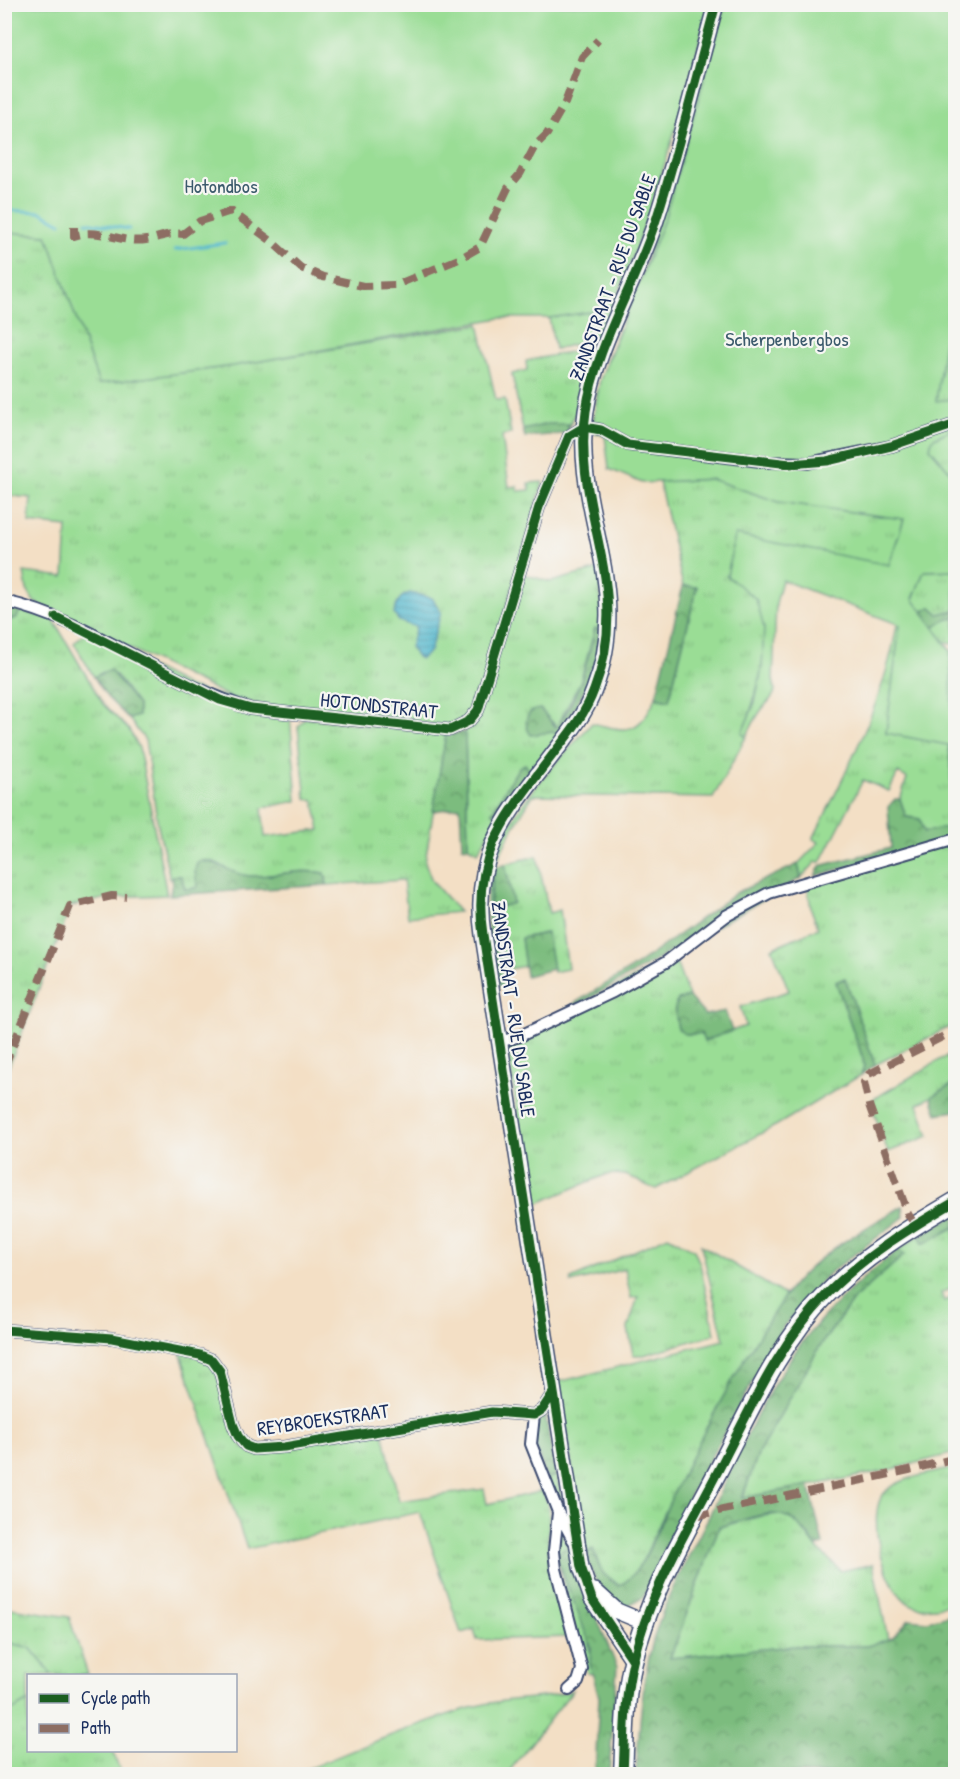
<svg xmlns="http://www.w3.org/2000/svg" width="960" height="1779" viewBox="0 0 960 1779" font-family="'Patrick Hand',sans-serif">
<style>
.grass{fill:url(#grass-tufts);stroke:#5a867a;stroke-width:1.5}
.forest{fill:url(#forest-crowns);stroke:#4b766e;stroke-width:1.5}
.park{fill:#9add95;stroke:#5a867a;stroke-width:1.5}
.water{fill:url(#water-rules);stroke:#347295;stroke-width:1.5}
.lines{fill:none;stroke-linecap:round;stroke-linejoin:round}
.stream{stroke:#4eb6cc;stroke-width:3}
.street-casing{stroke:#3b496d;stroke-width:14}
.secondary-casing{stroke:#3b496d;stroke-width:18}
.primary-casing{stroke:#3b496d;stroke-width:21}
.street{stroke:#fff;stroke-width:10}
.secondary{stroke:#fff;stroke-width:15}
.primary{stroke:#fff;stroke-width:18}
.quiet{stroke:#8d6e63;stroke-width:8;stroke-dasharray:15 8;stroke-linecap:butt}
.cycleway-casing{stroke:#f6f6f2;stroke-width:13}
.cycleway{stroke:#1b5e20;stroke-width:9}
.labels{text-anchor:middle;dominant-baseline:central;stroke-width:4.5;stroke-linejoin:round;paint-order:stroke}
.park-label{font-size:20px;fill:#3b5a6c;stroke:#f6f6f2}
.street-label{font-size:20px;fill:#1b2f5e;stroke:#f6f6f2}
</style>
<defs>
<pattern id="grass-tufts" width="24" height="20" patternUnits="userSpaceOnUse" patternTransform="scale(1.5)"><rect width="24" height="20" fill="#9add95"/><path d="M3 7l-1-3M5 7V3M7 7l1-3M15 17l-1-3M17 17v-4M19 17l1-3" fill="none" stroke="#84be83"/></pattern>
<pattern id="forest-crowns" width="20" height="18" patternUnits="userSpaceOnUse" patternTransform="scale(1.5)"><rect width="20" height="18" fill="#7bbc7e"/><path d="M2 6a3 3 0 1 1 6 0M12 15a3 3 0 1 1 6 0" fill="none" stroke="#64996a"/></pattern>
<pattern id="water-rules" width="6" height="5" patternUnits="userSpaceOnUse" patternTransform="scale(1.5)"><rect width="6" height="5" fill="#4eb6cc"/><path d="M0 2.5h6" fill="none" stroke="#4094a9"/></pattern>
</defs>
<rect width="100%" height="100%" fill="#f6f6f2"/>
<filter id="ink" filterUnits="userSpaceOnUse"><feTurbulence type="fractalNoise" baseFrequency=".0167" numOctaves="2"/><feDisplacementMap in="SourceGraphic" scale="12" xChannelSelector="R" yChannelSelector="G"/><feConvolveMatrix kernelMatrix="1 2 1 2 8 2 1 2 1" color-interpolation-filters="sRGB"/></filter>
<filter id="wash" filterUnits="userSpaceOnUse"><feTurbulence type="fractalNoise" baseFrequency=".008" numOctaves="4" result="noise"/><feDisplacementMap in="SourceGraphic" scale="24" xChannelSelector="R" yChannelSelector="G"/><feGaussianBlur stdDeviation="1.35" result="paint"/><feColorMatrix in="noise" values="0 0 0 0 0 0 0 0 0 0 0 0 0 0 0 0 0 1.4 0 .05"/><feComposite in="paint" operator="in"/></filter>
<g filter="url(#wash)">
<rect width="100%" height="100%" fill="#f3dfc5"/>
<!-- grass -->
<path class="grass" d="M723,5H725L718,32L665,217L596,397L607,359L640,280Z
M4,232L47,235L99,384L233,366L479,324L496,400L505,399L511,433L502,436L509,487L517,486L518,491L530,490L529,483L543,482L483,687L470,716L446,726L271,707L230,697L34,602L27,590L24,572L64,577L67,527L29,523L31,498L5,495Z
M949,308H955V399L936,402Z
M596,311L606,322L596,339L555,349L549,318Z
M588,348L593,352V357L578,407L569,427L568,424L523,430L512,374L527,370L526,361Z
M955,428V478L930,448L932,439Z
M711,479L779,502L904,519L889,565L727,576C735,583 751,591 756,600C776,636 756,698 743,733L746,737L713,798L533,795C519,818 505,840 496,865C482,902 495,949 500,986H497C492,956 486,926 487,895C490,826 550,771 592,723C631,733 638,734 656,697L669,700L697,587L683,586L659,482Z
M599,569L603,632L595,628L581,680L557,727L540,709L547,733L553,732L558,736L530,771L525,765L519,767L492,812L498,817L478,852L468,847L465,732L473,720L523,574L551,582Z
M955,570V610L939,614L931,607L922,612L913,599L924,571Z
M20,611L53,619L103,704L129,730L139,748L167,895L112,897L71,906L5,1076L4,619L12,620Z
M955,618V643L944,642L934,628L945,620Z
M897,624L900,625L886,733L949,745L955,826L923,832L920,819L906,817L900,799L907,778L898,773L889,791L863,780L821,862H816L801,878L798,864L819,842L813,839C847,770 885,700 897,624Z
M84,633L187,686L290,716L297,801L262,808L265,837L320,830L314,801L306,799L298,727L305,718L446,734L425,862L432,881L459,912L408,917L403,880L327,885L325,873C296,867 268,880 240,875C226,872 213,854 197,863V888L185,889L181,876H173L170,879L158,826L145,740L129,719L138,716V705L116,675L103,672L94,677L74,643Z
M950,650L955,651V755L953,746Z
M955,840V1024L875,1065L845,978L836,982L863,1059L864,1066L861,1075L777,1125L656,1189C634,1182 632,1171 605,1175L531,1206L507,1044L674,957L689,997L677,1001L675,1009L678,1029L685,1034H701L704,1040L746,1026L740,1007L789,991L772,948L818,928L811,909L807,882Z
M537,856L549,913L560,910L568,969L553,972L546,933L521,938L525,966L504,970L497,908L513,903L505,864Z
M948,1055L955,1074V1083L918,1104L929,1136L888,1152L870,1101Z
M955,1227V1287L941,1293L944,1301L955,1296V1453L885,1471L742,1499L759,1452L820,1346L854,1299L904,1255L898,1250L920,1235L923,1244Z
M668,1236L694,1250L700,1264L715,1334L644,1355H633L628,1328L638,1297L631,1298L625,1269L571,1283V1279Z
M701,1245L785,1295C740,1371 696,1445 659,1525C650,1544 640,1576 620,1585L603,1574L593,1549L586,1553L558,1382L724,1340Z
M180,1352L198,1356L214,1367L243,1448L383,1432L399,1501L484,1489L487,1504L543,1491L549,1508L548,1550L569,1637L477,1640L474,1629L461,1633L420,1512L247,1549Z
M950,1469H956L955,1604C942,1606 923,1611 910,1604C885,1591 864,1513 885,1492C900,1477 930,1474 950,1469Z
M556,1476L563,1499L562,1505L546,1478Z
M781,1514L798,1523L816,1547L841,1571L873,1564L888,1640L867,1646H795L670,1658L719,1527L761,1516Z
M560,1528L569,1550L563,1549L556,1556L588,1638L593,1674L587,1673L556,1556Z
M4,1607L69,1617L88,1675H50V1672L30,1648L5,1642Z
M573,1690L507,1774H294C356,1750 417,1722 481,1705C512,1697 543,1701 573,1690Z
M28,1701V1750L113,1751L121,1774H5L4,1715Z"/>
<!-- forest -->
<path class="forest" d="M547,424H568L569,427L567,433L562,434L525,437L523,430Z
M683,586L697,587L669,700L656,697Z
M4,604L20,611L17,618L5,619Z
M931,607L939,614L955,610V618L945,620L934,628L922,612Z
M595,628L603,632C596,672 579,702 558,736L553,732L531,735C523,724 525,710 540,709L556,727C579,699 587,662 595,628Z
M110,670L138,705V716L129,719L107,697L94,677Z
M465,732L468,847L462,846L460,807L433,811L446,734Z
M949,745L953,746L955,755V824Z
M525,764L530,771L498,817L492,812L519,767Z
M895,799H900L906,817L920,819L924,832L955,826V837L815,876L820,866L891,848L888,807Z
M201,861C220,861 231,875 250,876C276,877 298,868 325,873L327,885L170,895L173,876H181L185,889L197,888L195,870L197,863Z
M505,864L513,903L497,908L506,985L500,986L490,900L495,867Z
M798,864L801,878L574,1007L573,1004L637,965L736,893Z
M547,933L553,969L526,976L521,938Z
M845,978L875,1065L861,1075L864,1066L863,1059L836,982Z
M689,997L705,1015L725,1011L732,1031L704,1041L701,1034H685L678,1029L675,1009L677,1000Z
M955,1083V1111L937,1114L931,1097Z
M903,1206L904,1217L827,1275L783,1327L691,1493L643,1598L624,1607C600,1591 593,1582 586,1553L593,1549C598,1565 603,1580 620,1585C630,1581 638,1568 644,1559C657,1535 666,1508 678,1484C709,1420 744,1356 784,1297C811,1257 862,1230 903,1206Z
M955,1215V1227L923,1244L920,1235Z
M898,1250L904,1255L854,1299L820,1346L759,1452L742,1498L809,1485L823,1544L816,1547C788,1499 764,1514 719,1527L670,1658L795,1646H867L892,1638L909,1619L928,1621L955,1613V1774H636C639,1734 641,1693 650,1653C660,1606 686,1563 707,1520C731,1470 757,1408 788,1362C817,1318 856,1282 898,1250Z
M545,1412L556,1476L546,1478L534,1443L537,1418Z
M563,1549L569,1550L617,1667L609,1774H595L599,1697L590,1665L591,1647L556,1556Z"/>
<!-- park -->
<path class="park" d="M4,5H709C682,113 651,220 606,322L596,311L549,318H500L233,366L99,384L47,235L5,232Z
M725,5H955L956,308H949L936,401L955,399V419L951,421L954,428L932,439L930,448L955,478V570L924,571L913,599L950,650L953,746L886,733L900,625L782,580L776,603L773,680C778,696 772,696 763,708C756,716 751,728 746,737L742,733L755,702L762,668L764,628L756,599L727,576L735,535L889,565L904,519L779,502L711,479L642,483L609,469L605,436L591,431L600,380L665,217Z
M5,1642L30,1648L50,1672V1675L28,1676V1701L5,1715Z"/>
<!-- water -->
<path class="water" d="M410,593L432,598L441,612L430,651L421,659L417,657L410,647L416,627L399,621L394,614C396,604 399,596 410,593Z"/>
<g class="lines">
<!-- stream -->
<path class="stream" d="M4,210L41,212L61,223
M86,222L129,229
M175,250L225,243"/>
</g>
</g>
<g filter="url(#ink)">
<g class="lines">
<!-- street casing -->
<g class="street-casing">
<path id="street" d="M4,601C93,621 165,683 251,709L450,730L469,721L478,710L539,507L569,436L584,427L601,430L628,445L768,462L808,463L891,446L956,424
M499,1042L520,1036L613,992L666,962L726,916L769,893L956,839
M4,1330L112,1338L200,1355L212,1360L220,1371L233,1424L238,1436L246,1446L254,1449L284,1447L492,1412L534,1415L542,1410L553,1393
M534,1415L531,1444L558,1512L573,1540
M558,1512L554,1551L556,1569L582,1669L578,1682L569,1690"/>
</g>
<!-- secondary casing -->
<g class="secondary-casing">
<path id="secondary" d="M595,1591L617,1611L646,1623
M633,1660L592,1599L581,1567L483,935C471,853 507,815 554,753C569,734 586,713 594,690C635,584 571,510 586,411C595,347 636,283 656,220C679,149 696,76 716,4"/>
</g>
<!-- primary casing -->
<g class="primary-casing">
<path id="primary" d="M623,1774C625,1737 624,1699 633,1662C648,1595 686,1532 718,1471C750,1410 778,1344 827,1294C864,1256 910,1228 956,1201"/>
</g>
<!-- street -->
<use href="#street" class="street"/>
<!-- secondary -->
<use href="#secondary" class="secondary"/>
<!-- primary -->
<use href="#primary" class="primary"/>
<!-- quiet -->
<path class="quiet" d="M74,227V236C98,227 122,244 146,240C159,238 169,232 183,234L200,221L231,211L270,240L301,268L323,277L363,286L396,285L461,258L480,247L508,188L520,174L535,146L547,134L565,103L582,57L598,40
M4,1067L70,906L112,896L126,897
M915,1225L908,1214L869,1105L864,1082L869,1074L956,1030
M695,1516L909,1470L956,1458"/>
<!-- cycleway casing -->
<g class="cycleway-casing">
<path id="cycleway" d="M584,427L601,430L628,445L790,464L827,461L891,446L956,424
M56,617L220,700L251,709L450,730L469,721L478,710L539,507L569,436L584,427
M4,1330L112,1338L200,1355L212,1360L220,1371L233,1424L238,1436L246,1446L254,1449L284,1447L492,1412L534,1415L542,1410L553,1393
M633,1660L592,1599L581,1567L483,935C471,853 507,815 554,753C569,734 586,713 594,690C635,584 571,510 586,411C595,347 636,283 656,220C679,149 696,76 716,4
M623,1774C625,1737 624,1699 633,1662C648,1595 686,1532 718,1471C750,1410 778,1344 827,1294C864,1256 910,1228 956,1201"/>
</g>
<!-- cycleway -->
<use href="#cycleway" class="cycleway"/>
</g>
</g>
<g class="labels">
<!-- park labels -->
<g class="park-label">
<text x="221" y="185">Hotondbos</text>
<text x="787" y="338">Scherpenbergbos</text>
</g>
<!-- street labels -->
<g class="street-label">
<text transform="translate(612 277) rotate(-70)">ZANDSTRAAT - RUE DU SABLE</text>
<text transform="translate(379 705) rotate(6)">HOTONDSTRAAT</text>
<text transform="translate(514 1009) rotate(82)">ZANDSTRAAT - RUE DU SABLE</text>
<text transform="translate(323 1419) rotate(-8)">REYBROEKSTRAAT</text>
</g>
</g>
<!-- margin -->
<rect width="960" height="1779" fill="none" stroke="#f6f6f2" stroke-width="24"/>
<!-- legend -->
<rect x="27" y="1674" width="210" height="78" fill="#f6f6f2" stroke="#9ea6b7" stroke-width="1.5"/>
<rect x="39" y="1694" width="30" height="9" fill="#1b5e20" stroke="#9ea6b7" stroke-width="1.5"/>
<text x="81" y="1704" font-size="18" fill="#1b2f5e">Cycle path</text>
<rect x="39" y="1724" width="30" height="9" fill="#8d6e63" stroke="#9ea6b7" stroke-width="1.5"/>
<text x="81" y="1734" font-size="18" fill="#1b2f5e">Path</text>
</svg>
